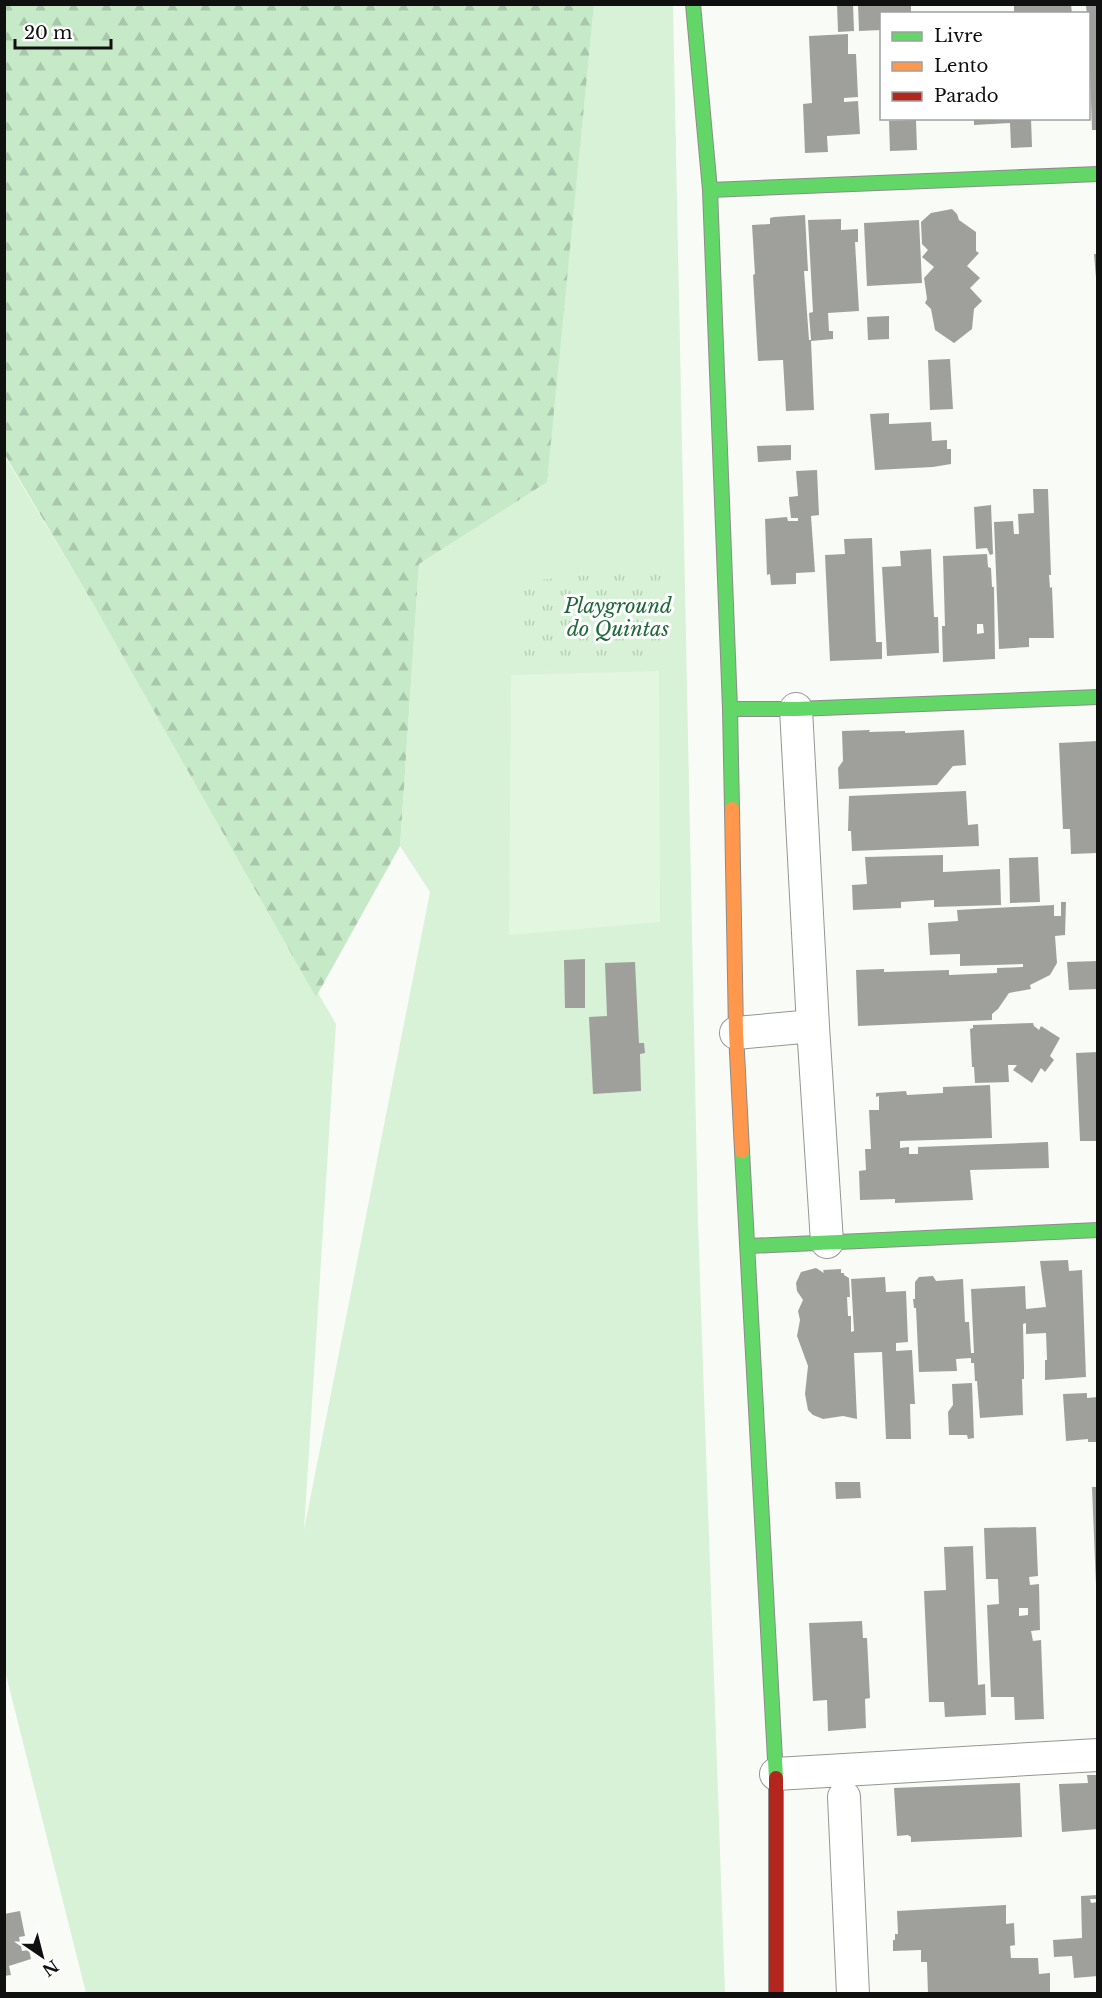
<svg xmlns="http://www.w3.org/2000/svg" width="1102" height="1998" viewBox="0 0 1102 1998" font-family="'Libre Baskerville',serif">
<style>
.grass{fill:#d7f2d7}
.forest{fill:url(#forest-firs)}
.park{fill:url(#park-tufts)}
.pitch{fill:#e3f6e0}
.building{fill:#9fa09b;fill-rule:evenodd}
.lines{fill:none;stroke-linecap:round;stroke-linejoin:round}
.street-casing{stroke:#959694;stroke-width:34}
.fast-casing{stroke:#8c8d8a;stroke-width:16}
.slow-casing{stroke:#8c8d8a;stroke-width:16}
.jam-casing{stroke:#8c8d8a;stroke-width:16}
.street{stroke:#fefffe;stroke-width:32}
.fast{stroke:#63d668;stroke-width:14}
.slow{stroke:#ff974d;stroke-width:14}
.jam{stroke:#b3261e;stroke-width:14}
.labels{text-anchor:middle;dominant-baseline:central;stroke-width:6;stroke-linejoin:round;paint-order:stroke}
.park-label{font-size:20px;font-style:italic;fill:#20683a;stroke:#fff}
</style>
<defs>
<pattern id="forest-firs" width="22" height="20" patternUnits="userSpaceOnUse" patternTransform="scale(1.5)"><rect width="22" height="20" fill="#c6e9c8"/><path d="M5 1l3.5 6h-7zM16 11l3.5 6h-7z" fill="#a9c7ab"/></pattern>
<pattern id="park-tufts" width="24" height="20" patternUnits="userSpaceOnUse" patternTransform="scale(1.5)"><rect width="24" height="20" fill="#d7f2d7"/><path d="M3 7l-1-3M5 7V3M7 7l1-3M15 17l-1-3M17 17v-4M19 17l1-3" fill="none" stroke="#b8ceb8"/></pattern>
</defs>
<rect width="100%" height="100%" fill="#f9fcf6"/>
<!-- grass -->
<path class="grass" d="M594,5H673L698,1223L725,1993H86L5,1671L4,455L95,607L336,1024L304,1530L430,892L400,846L419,564L546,482Z"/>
<!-- forest -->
<path class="forest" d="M4,5H594L547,482L419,564L400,846L316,997L95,607L5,455Z"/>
<!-- park -->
<path class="park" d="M662,568L665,661L518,665V582Z"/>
<!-- pitch -->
<path class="pitch" d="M659,671L660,922L509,935L511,675Z"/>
<!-- building -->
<path class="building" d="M837,4H853L854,31L838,32Z
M858,4H911V14H882V30L859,31Z
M1014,4H1071L1072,14H1014Z
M1098,5V130H1092L1088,14H1087L1086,6Z
M848,34V54H856L858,97L844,98V102L858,101L860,134L827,136L828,152L805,153L803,104L812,103L809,36Z
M974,118H1031L1032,147L1011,148L1010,123L974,125Z
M916,120L917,150L890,151L889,121Z
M952,209L957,214L959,220L976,232V251L979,253L967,266L980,278L970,288L982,301L974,309L972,329L954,343L935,330L931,309L925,303L927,299L924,278L934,267L922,257L928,250L922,244L921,222L931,213Z
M805,215L808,271H804L809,340H811L809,313L813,312L808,220L841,219V230L858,229V242H855L859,311L828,313L829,331H833V339L811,341L814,410L786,411L783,360L758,361L753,275L755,274L752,225L770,224V218L774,217Z
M919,220L922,283L867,286L864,223Z
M1094,254H1098V278H1096Z
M889,316V339L868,340L867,317Z
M950,359L953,409L930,410L928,360Z
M889,413V424L931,422L932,441L947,440V449H951V464L933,467L875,470L870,414Z
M791,445V460L758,462L757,446Z
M817,470L819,515L811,516L815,572L796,573V584L771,585L770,574L767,575L765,519L787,517L788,521H798V518H791L789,501V497L798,496L796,471Z
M1033,489H1048L1051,575H1049L1050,588L1052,587L1054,638H1029V647L999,649L994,522L1013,521L1014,534H1019L1018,514L1034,513Z
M991,505L993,554L990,555L987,548L976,549L974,507Z
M872,538L876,642H882V659L830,661L825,555L845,554L844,539Z
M931,549L934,617H938L939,653L887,656L882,567L901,566L900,551Z
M987,554L988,567L991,568L992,587H994L995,659L943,662L942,626H945L943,556ZM977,624H983L984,633L977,634Z
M870,730L869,732L905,731V733L964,730L966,765L953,766L937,785L839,789L838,768L843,761L842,731Z
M1098,741V853L1071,854L1070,829H1063L1059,743Z
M966,791L968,825L978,824L979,846L852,851L851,831H848L849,796Z
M943,855V872L1000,869L1001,905L934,907V900L901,902V908L853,910L852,885L867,884L865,857Z
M1038,857L1040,902L1010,903L1009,858Z
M1061,902H1066L1065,935L1055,936L1057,963L1050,975L1030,985L1031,989L1009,993L998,1009L992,1014V1020L858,1026L856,970L884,969V972L949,970V975L997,973V968L1023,967V964L960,966V954L930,955L928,923L958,921L957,910L1054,905V916H1061Z
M585,959V1008H565L564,960Z
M1098,961V989L1069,990L1067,962Z
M635,962L639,1043H644L645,1053L640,1054L641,1091L593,1094L589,1017L607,1016L605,963Z
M1033,1023L1034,1026L1039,1030L1041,1026L1060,1038L1050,1056L1054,1060L1045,1072L1041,1068L1032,1083L1013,1070L1017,1065H1008L1009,1082L975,1083L974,1067H972L970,1029L973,1028V1025Z
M1098,1052V1141H1080L1076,1053Z
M990,1085L992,1138L900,1141V1148L909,1147V1154H918V1147L1048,1142L1049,1168L970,1170L973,1200L895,1203V1199L860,1200L859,1171L866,1170L865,1149H871L869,1110H879V1096L876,1097V1093L906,1091L907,1095L943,1093V1087Z
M1068,1260L1069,1271L1082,1270L1086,1377L1045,1380V1360H1047L1046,1333L1026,1334V1323L1023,1324L1024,1367V1379H1022L1023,1415L980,1418L977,1381H975L974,1363H971V1358L956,1359L957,1371L919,1372L916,1308H914L913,1299H915V1282L919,1277L933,1276L936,1281L963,1279L965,1322H969L971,1353H974L971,1289L1025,1286L1026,1309L1046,1307L1040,1261Z
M816,1268L824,1273L823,1270L841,1269V1273H844V1275L849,1278L850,1297H847L848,1316H851V1332L854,1331L851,1279L885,1277L886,1292L906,1291L908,1342L896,1343V1351L912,1350L915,1404H910L911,1439H886L882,1352L854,1353L857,1419L843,1416L823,1419L813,1415L808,1410L805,1394L808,1366L797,1336L800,1320L798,1311L803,1300L797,1291L796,1283L801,1272Z
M972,1383L974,1438L968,1439L967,1435H949L948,1412L953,1405L952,1384Z
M1087,1393V1398L1098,1397V1442H1088V1439L1066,1441L1063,1394Z
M835,1482H860L861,1498L836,1499Z
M1092,1487H1098V1585H1096Z
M1036,1527L1038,1576L1029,1577L1030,1585L1039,1584L1040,1630L1031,1631L1033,1641L1041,1640L1044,1719L1015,1720L1014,1697H991L987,1605L999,1604L998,1579H986L984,1528ZM1019,1608H1028V1615L1019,1616Z
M973,1546L978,1685L985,1684L986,1715L945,1717L944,1702H929L924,1591L946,1590L944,1547Z
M862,1621L863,1638H867L870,1698L865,1699L866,1728L828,1731L827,1700L813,1701L809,1623Z
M1087,1775H1098V1829L1062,1832L1059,1784L1088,1783Z
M1020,1783L1022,1837L911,1842V1837L908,1835L897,1836L894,1788Z
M1098,1895V1899H1090L1091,1903L1098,1902V1976L1074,1978L1072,1956L1054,1957L1053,1940L1082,1938L1081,1896Z
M1006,1905V1924L1014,1923L1015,1945L1010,1946L1011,1958H1038L1039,1974L1050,1973V1994H928L927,1962H921V1950L893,1951V1940H895V1934H898L897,1911Z
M20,1911L25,1936L19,1937L22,1951L29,1950L31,1959L9,1966L11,1975L4,1976V1914Z"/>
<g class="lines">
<!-- street casing -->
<g class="street-casing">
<path id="street" d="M796,709L813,1026L827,1242
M736,1033L813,1026
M776,1774L1098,1755
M844,1797L853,1994"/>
</g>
<!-- fast casing -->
<g class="fast-casing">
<path id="fast" d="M693,4L710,190L730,709L732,809
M710,190L1098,174
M730,709H796L1098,697
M742,1151L776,1778
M749,1246L1098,1230"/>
</g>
<!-- slow casing -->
<g class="slow-casing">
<path id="slow" d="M732,809L736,1033L742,1151"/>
</g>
<!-- jam casing -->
<g class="jam-casing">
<path id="jam" d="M776,1778V1994"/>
</g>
<!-- street -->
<use href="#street" class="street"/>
<!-- fast -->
<use href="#fast" class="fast"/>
<!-- slow -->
<use href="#slow" class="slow"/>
<!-- jam -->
<use href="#jam" class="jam"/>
</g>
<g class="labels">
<!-- park labels -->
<g class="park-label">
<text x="618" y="606">Playground<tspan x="618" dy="23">do Quintas</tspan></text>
</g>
</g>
<!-- border -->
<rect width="1102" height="1998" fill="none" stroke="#101010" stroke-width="12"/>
<!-- legend -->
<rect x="880" y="12" width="210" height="108" fill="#ffffff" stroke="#9f9f9f" stroke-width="1.5"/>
<rect x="892" y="32" width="30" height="9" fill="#63d668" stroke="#9f9f9f" stroke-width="1.5"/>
<text x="934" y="42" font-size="18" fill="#101010">Livre</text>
<rect x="892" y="62" width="30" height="9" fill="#ff974d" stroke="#9f9f9f" stroke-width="1.5"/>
<text x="934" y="72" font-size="18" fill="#101010">Lento</text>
<rect x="892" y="92" width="30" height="9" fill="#b3261e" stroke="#9f9f9f" stroke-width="1.5"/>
<text x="934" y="102" font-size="18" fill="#101010">Parado</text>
<!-- north arrow -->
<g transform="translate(42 1956) rotate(145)" stroke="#ffffff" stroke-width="4.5" paint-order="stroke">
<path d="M0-4.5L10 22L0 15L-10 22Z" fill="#101010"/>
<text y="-9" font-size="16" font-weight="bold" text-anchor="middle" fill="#101010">N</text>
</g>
<!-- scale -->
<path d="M15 39v9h96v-9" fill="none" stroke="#101010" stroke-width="3"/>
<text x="24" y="39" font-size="18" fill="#101010" stroke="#ffffff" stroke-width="4.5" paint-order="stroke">20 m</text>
</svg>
